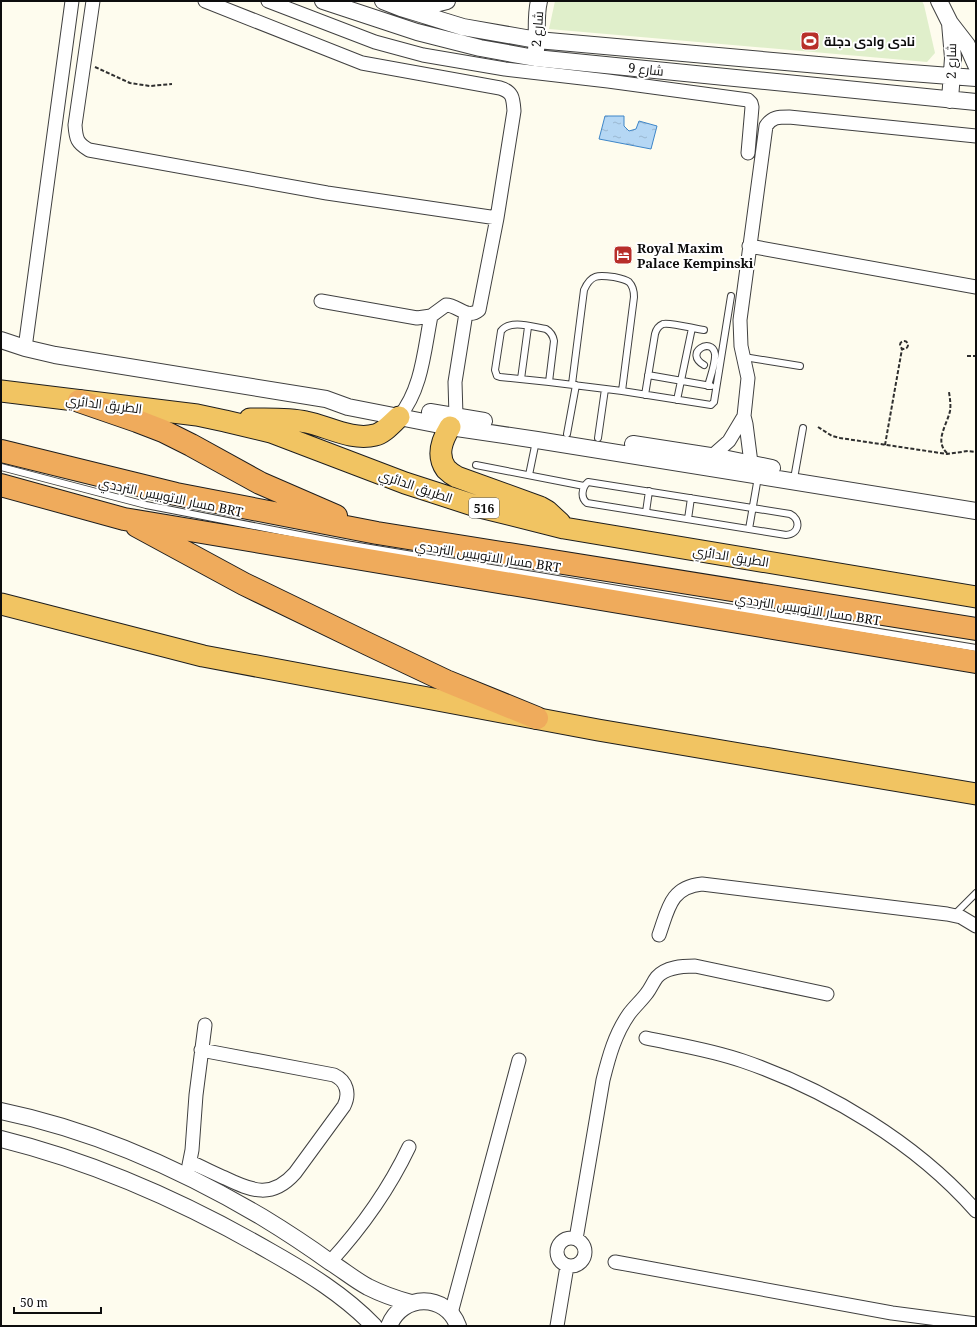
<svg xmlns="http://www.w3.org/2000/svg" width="977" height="1327" viewBox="0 0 977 1327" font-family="'Noto Serif',Cairo,serif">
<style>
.pitch{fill:#e0efcb}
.water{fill:url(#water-ripples);stroke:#3e86c8}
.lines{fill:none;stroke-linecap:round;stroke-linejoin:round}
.service-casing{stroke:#404040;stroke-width:8}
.minor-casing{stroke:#404040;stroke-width:15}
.tertiary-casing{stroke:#404040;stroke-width:18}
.trunk-casing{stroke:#1e1e1e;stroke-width:23}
.motorway-casing{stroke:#1e1e1e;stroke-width:24}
.path{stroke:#2f2f2f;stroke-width:2;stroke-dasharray:4 2;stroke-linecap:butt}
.service{stroke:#fff;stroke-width:6}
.minor{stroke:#fff;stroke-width:13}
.tertiary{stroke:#fff;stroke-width:16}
.trunk{stroke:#f1c462;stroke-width:21}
.motorway{stroke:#efab5c;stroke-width:22}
.labels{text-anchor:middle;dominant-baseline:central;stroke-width:4;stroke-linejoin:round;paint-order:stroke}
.shield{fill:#fff;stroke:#565656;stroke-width:1}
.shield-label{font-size:12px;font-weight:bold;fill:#0d0d0d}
.street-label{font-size:13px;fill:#0d0d0d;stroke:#fff}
.poi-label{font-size:13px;font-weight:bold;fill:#0d0d0d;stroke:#fff;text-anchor:start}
</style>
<defs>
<pattern id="water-ripples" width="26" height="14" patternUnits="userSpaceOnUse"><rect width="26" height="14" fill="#b5d7f4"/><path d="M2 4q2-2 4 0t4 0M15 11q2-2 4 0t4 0" fill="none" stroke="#9ab7d0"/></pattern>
</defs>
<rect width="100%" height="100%" fill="#fefcee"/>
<!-- pitch -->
<path class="pitch" d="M555,1H922L924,5L935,53L927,62L549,29Z"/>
<!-- water -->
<path class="water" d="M605,116H624V126L629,131L636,129L639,121L657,126L651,149L599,139Z"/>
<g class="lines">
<!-- service casing -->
<g class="service-casing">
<path id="service" d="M744,357L800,366
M704,365C683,353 712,336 715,354C716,362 710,378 708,386
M648,375L711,386
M521,379L528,327
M549,382L500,377L497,376L495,370L501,331C510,319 533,327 546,329C551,332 553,335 554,341L549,382L622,391L711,405L714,402L731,296
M572,384L584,290C591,274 598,275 614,277C619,278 625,279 629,282C633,286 634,291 634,297L622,391
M645,395L655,334C656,330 658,326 663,324C670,322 695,329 704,330
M677,400L692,328
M567,434L576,385
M598,438L605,389
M476,465L584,486
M1,467L146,505L346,544L976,648
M795,473L803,428
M529,475L536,441
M588,482L790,514C801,519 800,534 786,535L587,503C580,498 582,487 588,482Z
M646,512L649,491
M688,519L691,498
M749,529L758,477
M954,915L976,893"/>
</g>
<!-- minor casing -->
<g class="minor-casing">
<path id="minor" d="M93,1L75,125C76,139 77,143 89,150L327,193L497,218
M205,1L362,63L500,88C513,92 513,98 514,111L497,218L479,310C467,320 458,305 446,305L431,316L417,318L321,301
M268,1L375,42L423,55L505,69L608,81L748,100L751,103L752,107L748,153
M749,246L976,287
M25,348L72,1
M399,417C422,389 424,351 431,316
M451,425L456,416L455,382L466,313
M712,456L729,441L744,416
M751,463L746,424L744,416L748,378L741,346L740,320L766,126C772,117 778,117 789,117L976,136
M659,935C668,910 670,887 702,884L947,914L961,917L976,926
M646,1038C679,1045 712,1050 743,1061C828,1090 916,1143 976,1211
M190,1162C202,1167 213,1173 225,1178C252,1191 272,1199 295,1173L344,1106C350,1094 347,1081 334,1075L201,1050
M188,1170L192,1150L196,1095L205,1025
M557 1252a14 14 0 1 1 28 0a14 14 0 1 1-28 0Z
M576,1239L603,1080C609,1056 615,1034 629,1014C635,1006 642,1000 647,993C651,988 653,982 657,977C666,967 682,966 695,966L827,994
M330,1262C363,1226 388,1191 409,1147
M615,1262L892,1313L976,1324
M451,1313L519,1060
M557,1326L567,1266"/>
</g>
<!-- tertiary casing -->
<g class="tertiary-casing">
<path id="tertiary" d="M323,1L417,32L480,48L535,58L976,102
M383,1L401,8L463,27L537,40L898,72L976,78
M939,1L950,23L967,45L976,65
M409,7L431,5L447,1
M536,50C538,34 535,17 539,1
M950,100L953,58L950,23
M1,340L25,348L55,355L326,399L348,407L450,427L537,440L976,511
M430,412L484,421
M633,444L723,458L772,468
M1,1111C93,1130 181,1169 262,1217C285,1231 308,1246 330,1262C343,1270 355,1280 368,1287C382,1294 396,1299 411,1303
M1,1139C94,1162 188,1204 271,1252C308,1273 344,1295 374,1326
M389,1326C402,1293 446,1293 458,1326"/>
</g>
<!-- trunk casing -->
<g class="trunk-casing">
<path id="trunk" d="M1,391L197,415L225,421L271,432L405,483L476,506L564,528L976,597
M250,419C269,419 288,418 306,422C327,426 352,441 375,435C384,433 392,423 399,417
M450,427C442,440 436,455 446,469C449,472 453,475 457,477L540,507L547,511L560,523
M1,604L203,656L598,730L976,794"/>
</g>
<!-- motorway casing -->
<g class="motorway-casing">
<path id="motorway" d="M79,401L137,421L163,431L191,445L260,483L336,516
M1,451L176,494L377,533L976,629
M1,485L124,519L976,662
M137,526L244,584L368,644L446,681L537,718"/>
</g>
<!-- path -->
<path class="path" d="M95,67L130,83L150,86L172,84
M900 345a4 4 0 1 1 8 0a4 4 0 1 1-8 0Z
M967,356H976
M818,427L832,436L840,438L947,454L968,451L976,452
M885,445L902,349
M947,453C934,441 947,425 950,411C951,405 950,399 949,392"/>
<!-- service -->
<use href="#service" class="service"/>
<!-- minor -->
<use href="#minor" class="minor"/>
<!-- tertiary -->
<use href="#tertiary" class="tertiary"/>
<!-- trunk -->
<use href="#trunk" class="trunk"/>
<!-- motorway -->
<use href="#motorway" class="motorway"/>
</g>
<!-- icons -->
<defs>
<g id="stadium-square" transform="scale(1)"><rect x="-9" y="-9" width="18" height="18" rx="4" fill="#b82f2a" stroke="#fff"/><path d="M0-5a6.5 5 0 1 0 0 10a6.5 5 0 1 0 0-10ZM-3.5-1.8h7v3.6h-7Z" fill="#fff"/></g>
<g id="hotel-square" transform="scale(1)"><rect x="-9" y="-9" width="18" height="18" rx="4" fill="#b82f2a" stroke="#fff"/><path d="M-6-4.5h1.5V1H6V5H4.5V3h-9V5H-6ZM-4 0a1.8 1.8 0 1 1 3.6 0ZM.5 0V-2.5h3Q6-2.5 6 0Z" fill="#fff"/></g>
</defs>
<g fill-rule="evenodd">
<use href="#stadium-square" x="810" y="41"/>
<use href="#hotel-square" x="623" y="255"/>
</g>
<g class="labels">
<!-- shield labels -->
<rect class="shield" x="469" y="498" width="30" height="20" rx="3"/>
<g class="shield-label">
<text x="484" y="508">516</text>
</g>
<!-- street labels -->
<g class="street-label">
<text transform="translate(537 29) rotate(-86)">شارع 2</text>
<text transform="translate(951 61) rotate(-89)">شارع 2</text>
<text transform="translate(646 69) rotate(6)">شارع 9</text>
<text transform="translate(104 404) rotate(7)">الطريق الدائري</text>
<text transform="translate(416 486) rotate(19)">الطريق الدائري</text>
<text transform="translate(171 497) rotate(12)">مسار الاتوبيس الترددي BRT</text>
<text transform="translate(488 556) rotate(9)">مسار الاتوبيس الترددي BRT</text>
<text transform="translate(731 556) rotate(9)">الطريق الدائري</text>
<text transform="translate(808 609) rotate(9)">مسار الاتوبيس الترددي BRT</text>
</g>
<!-- poi labels -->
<g class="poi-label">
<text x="824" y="41">نادى وادى دجلة</text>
<text x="637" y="248">Royal Maxim<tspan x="637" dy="15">Palace Kempinski</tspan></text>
</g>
</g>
<!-- border -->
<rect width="977" height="1327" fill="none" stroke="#0d0d0d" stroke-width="4"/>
<!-- scale -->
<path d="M14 1307v6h87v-6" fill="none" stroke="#0d0d0d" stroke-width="2"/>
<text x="20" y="1307" font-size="12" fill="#0d0d0d" stroke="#ffffff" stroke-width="3" paint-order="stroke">50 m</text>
</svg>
